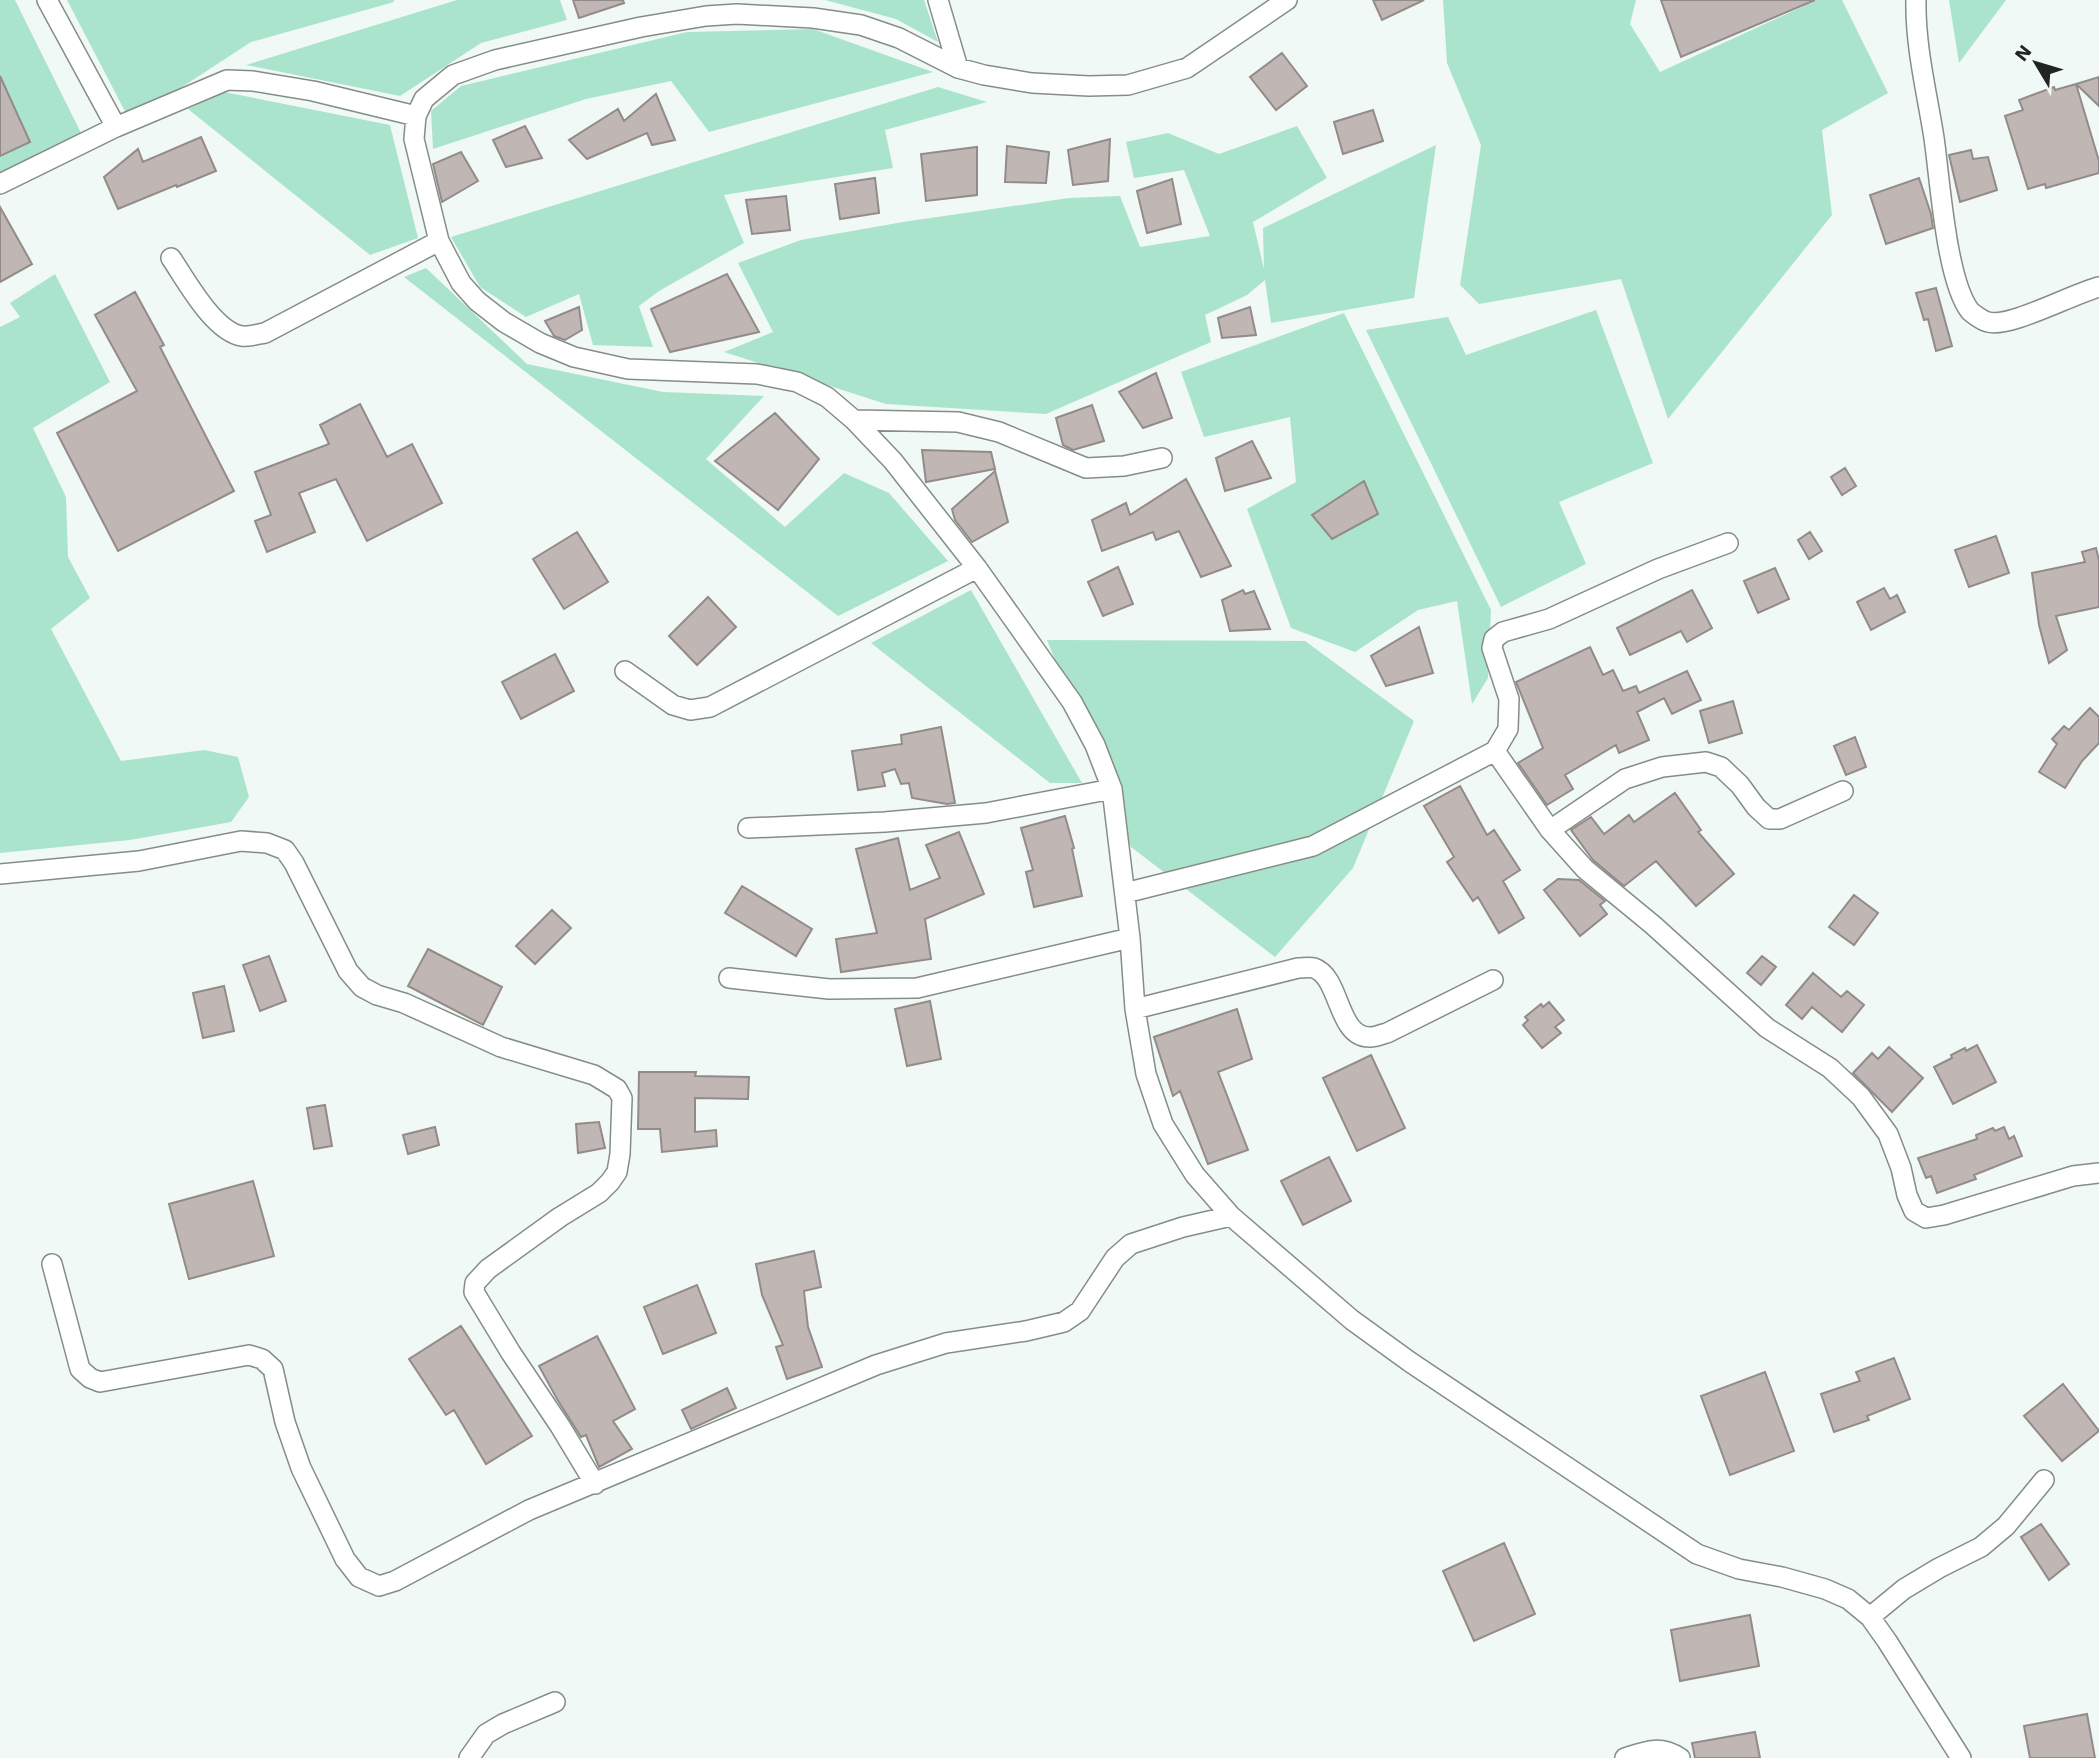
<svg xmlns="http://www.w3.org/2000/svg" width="2099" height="1758" viewBox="0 0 2099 1758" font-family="'Work Sans',sans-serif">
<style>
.green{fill:#aae4cc}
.building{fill:#c0b7b5;stroke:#938b89;stroke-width:2}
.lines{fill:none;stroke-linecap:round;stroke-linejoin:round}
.minor-casing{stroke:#858d89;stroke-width:22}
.minor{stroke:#fff;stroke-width:19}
</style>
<rect width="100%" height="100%" fill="#f0f9f5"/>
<!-- green -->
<path class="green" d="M0,0H15L81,133L0,177Z
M67,0H394V2L251,42L130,121Z
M457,0H560L567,20L481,43L400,96L246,65Z
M825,0H924L938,42L896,19Z
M1443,0H1636L1630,24L1660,72L1817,0H1842L1888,93L1822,130L1832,215L1668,419L1621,279L1479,304L1460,285L1481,145L1447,63Z
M1949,0H2006L1959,63Z
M813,29L933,72L709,132L671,81L586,99L433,149L431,111L461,86L687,32Z
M938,87L987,102L885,130L893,168L724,195L744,243L659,291L639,306L653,347L593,345L579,294L526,317L480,287L451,237Z
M224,92L390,125L418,238L370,255L188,109Z
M1297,126L1327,178L1253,222L1264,269L1263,228L1436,145L1414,298L1271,323L1265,280L1247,295L1205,315L1211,342L1046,414L886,404L724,352L773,332L738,263L801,240L903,222L1069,198L1120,196L1140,247L1210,236L1184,170L1134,178L1126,142L1168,133L1219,154Z
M426,268L527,364L663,392L764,396L706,459L785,527L844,473L889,493L948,561L838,616L404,277Z
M55,274L110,382L33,428L66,497L68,557L90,598L51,629L121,761L204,750L238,757L249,797L231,822L130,840L0,853V327L20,317L10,303Z
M1596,310L1653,463L1559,502L1586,564L1501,607L1366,330L1448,317L1466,355Z
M1344,313L1491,610L1488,678L1472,704L1457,601L1418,610L1355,652L1291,628L1247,509L1296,482L1290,417L1204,437L1181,372Z
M971,590L1082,783H1050L871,643Z
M1047,640L1305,641L1414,721L1353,868L1275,957L1131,847Z"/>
<!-- building -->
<path class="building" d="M573,0H623L624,3L579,18Z
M1373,0H1424L1382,20Z
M1661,0H1815L1681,57Z
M1282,53L1307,86L1276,110L1250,77Z
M0,76L30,142L0,156Z
M2099,77V106L2076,84Z
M2076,84L2099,161V173L2046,188L2045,184L2028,189L2005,116L2023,110L2019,100L2054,87L2055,90Z
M656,94L675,140L652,145L647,133L587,159L569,140L618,109L624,121Z
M1373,110L1383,141L1343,154L1334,122Z
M525,126L542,158L506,167L493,140Z
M201,137L216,171L177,187L176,185L118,209L104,177L138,149L143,162Z
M1110,139L1108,181L1073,185L1068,150Z
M1007,146L1049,152L1046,183L1005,182Z
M977,147V195L926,201L921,154Z
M1971,150L1973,159L1988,157L1997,190L1960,202L1949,155Z
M461,152L478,181L442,202L433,164Z
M875,178L879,213L840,219L835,184Z
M1919,178L1931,214L1933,228L1886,244L1870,195Z
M1172,179L1181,224L1147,233L1137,191Z
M786,196L790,230L752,234L746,200Z
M0,207L32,264L0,282Z
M727,274L759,332L670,352L651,309Z
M1936,288L1952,346L1936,351L1928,319L1924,320L1916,293Z
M135,292L164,345L160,347L234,491L118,551L57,433L137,391L95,315Z
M579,307L582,330L565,340L554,336L545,321Z
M1250,307L1256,335L1222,338L1218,318Z
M1156,373L1172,418L1143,428L1119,392Z
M360,404L387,457L412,444L442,503L367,541L336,479L299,493L315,532L267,552L255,521L271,515L255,472L329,444L320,425Z
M1092,405L1104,441L1073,450L1063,445L1056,418Z
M775,413L819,459L778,510L715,461Z
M1252,441L1271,478L1225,491L1216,458Z
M922,450L991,452L995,469L926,482Z
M1845,468L1856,486L1842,495L1831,477Z
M995,471L1008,522L972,542L955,520L952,509Z
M1186,479L1231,566L1201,577L1179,531L1156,540L1153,532L1102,551L1092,520L1126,503L1130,515Z
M1364,481L1378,514L1332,539L1312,515Z
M577,532L608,582L564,609L533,559Z
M1810,532L1822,551L1809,559L1798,540Z
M1996,536L2009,573L1969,587L1955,550Z
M2096,548L2099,560V607L2056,616L2067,650L2049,663L2039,625L2032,573L2085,562L2082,552Z
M1118,567L1133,604L1103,616L1088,582Z
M1775,568L1789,599L1758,613L1744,581Z
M1884,588L1890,599L1897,595L1905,612L1871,630L1857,602Z
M1243,590L1245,594L1254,591L1270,629L1230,631L1222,600Z
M1692,590L1712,628L1687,642L1681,631L1630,655L1617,628Z
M708,597L736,627L697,665L669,636Z
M1419,627L1433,673L1386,686L1371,656Z
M1590,647L1603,675L1613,670L1623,691L1636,686L1639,693L1687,671L1701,700L1672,714L1664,698L1637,712L1649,740L1619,753L1616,745L1565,775L1573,789L1547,805L1518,763L1543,748L1516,682Z
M555,654L574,691L521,719L502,682Z
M1733,701L1742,733L1709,743L1700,711Z
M2090,708L2099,717V743L2082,761L2065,788L2039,772L2057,744L2052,739L2064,726L2069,730Z
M941,727L955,803L947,804L912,798L909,783L901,784L895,769L882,773L885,786L858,790L852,751L902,744L901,735Z
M1855,737L1866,767L1846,775L1834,746Z
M1460,786L1487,835L1494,830L1520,870L1503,881L1524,918L1499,933L1478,897L1473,901L1447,862L1454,857L1424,806Z
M1675,793L1701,830L1698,832L1734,874L1696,906L1656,861L1624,886L1593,860L1571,830L1591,817L1604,834L1629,815L1634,822Z
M1065,816L1074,848L1072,849L1082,896L1034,907L1026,872L1033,870L1021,828Z
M959,832L984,894L925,919L931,959L841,972L836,939L877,933L856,849L898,838L910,890L940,878L926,845Z
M1558,879L1579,880L1605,901L1600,905L1607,914L1580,936L1544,890Z
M742,886L812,929L796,956L725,913Z
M1854,895L1878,913L1854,945L1829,927Z
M552,910L571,928L535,964L516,946Z
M428,949L502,987L483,1025L408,986Z
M269,956L286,1001L260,1011L243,965Z
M1762,956L1776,967L1761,985L1747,973Z
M1813,973L1841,997L1847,991L1864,1005L1842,1032L1812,1007L1802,1019L1786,1005Z
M224,986L234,1031L203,1038L193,993Z
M930,1001L941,1059L907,1066L895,1009Z
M1549,1002L1564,1020L1555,1027L1561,1033L1542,1048L1523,1025L1528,1020L1525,1017L1541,1004L1543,1007Z
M1237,1009L1252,1059L1218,1072L1248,1150L1208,1164L1180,1091L1173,1096L1154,1037Z
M1977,1045L1996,1082L1953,1104L1934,1067L1952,1058L1951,1055L1965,1048L1966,1051Z
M1889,1047L1923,1078L1892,1112L1853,1073L1872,1053L1878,1059Z
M1371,1055L1405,1128L1357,1151L1323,1078Z
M639,1072H696L695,1076L749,1077L748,1099L695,1098V1132L716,1130L717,1146L662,1152L660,1129H638Z
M325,1105L332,1146L314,1149L307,1108Z
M599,1122L605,1148L578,1153L576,1124Z
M435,1127L439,1145L408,1154L403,1135Z
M2004,1127L2009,1139L2014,1136L2022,1156L1974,1175L1976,1179L1937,1193L1931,1176L1926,1178L1918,1158L1977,1139L1976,1135L1993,1128L1995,1131Z
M1329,1157L1351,1201L1303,1225L1281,1181Z
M253,1181L274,1256L189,1279L169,1204Z
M814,1251L821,1287L804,1291L808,1327L822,1367L787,1379L776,1347L783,1345L762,1295L756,1264Z
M697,1285L716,1333L663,1354L644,1307Z
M461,1326L532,1436L486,1464L454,1410L446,1415L409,1359Z
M597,1336L635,1409L613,1421L632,1449L599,1467L586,1435L581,1437L557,1399L539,1366Z
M1894,1358L1910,1399L1867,1416L1869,1420L1834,1432L1821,1394L1860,1381L1856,1372Z
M1765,1372L1794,1451L1730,1475L1701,1396Z
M2063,1384L2099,1431L2062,1461L2024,1416Z
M727,1388L736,1408L691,1429L682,1410Z
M2041,1524L2069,1564L2049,1580L2021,1537Z
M1504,1543L1535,1614L1474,1641L1443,1571Z
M1750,1615L1759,1666L1680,1681L1671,1630Z
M2087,1714L2095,1758H2030L2024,1726Z
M1755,1732L1760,1758H1695L1692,1743Z"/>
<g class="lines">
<!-- minor casing -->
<g class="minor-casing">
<path id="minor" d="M47,0L116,127
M938,0L958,68
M1287,0L1187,68L1128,85L1089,86L1032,83L984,75L958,68L899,38L861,25L813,18L737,14L706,16L641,27L495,60L453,75L424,99L416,116L414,139L439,241L461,283L477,301L504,322L540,343L574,357L628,369L757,374L797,382L827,397L854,420L893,461L977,568L1072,702L1095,745L1112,789L1130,938L1135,1009L1146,1074L1163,1124L1195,1175L1231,1216L1352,1320L1410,1362L1697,1554L1739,1569L1782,1577L1825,1589L1848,1599L1870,1617L1887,1641L1961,1758
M1916,0C1915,46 1927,93 1934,138C1940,179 1946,280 1970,311C1973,314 1983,321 1988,322C2010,328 2072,294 2099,287
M0,184L116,127L227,80L253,81L313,91L416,116
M171,258C186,280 214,332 242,336C249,337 258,334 265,333L439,241
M854,420L958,422L999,432L1086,468L1124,466L1162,458
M625,671L673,705L690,710L710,707L977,568
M1495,751L1550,830L1585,869L1653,925L1767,1028L1830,1068L1861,1097L1888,1134L1901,1168L1907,1195L1914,1211L1926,1218L1944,1215L2073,1176L2099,1173
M748,828L885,822L986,813L1112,789
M1550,830L1625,779L1662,767L1706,762L1721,767L1740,785L1756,807L1769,819H1780L1843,791
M0,874L139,861L241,841L267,843L285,850L294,863L348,971L362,987L377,995L404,1003L501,1047L594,1075L617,1089L622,1098L620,1154L617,1172L610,1182L599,1193L560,1217L488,1269L475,1283L474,1292L511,1353L560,1426L595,1484
M1125,893L1313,846L1495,751L1508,729L1509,699L1492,648L1494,639L1503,632L1549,619L1658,569L1728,543
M729,978L829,989L917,988L1130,938
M1135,1009L1298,968C1303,968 1310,967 1314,968C1341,977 1337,1039 1371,1037C1376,1037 1382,1034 1387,1033L1493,980
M52,1264L80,1369L90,1378L100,1382L249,1355L262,1359L273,1369L285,1422L301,1468L345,1559L359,1577L379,1586L395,1581L529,1510L876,1365L946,1343L1026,1331L1064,1322L1080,1311L1115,1258L1131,1244L1183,1227L1231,1216
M1870,1617L1904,1589L1939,1568L1981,1547L2006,1526L2044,1480
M469,1758L486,1734L503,1724L555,1702
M1625,1758C1646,1751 1660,1745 1680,1758"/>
</g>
<!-- minor -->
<use href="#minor" class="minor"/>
</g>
<!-- north arrow -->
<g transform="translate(2036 63) rotate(308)" stroke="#f0f9f5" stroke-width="5" paint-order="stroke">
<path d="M0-5L12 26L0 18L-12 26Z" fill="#212423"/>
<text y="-10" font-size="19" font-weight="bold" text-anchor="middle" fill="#212423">N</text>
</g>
</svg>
